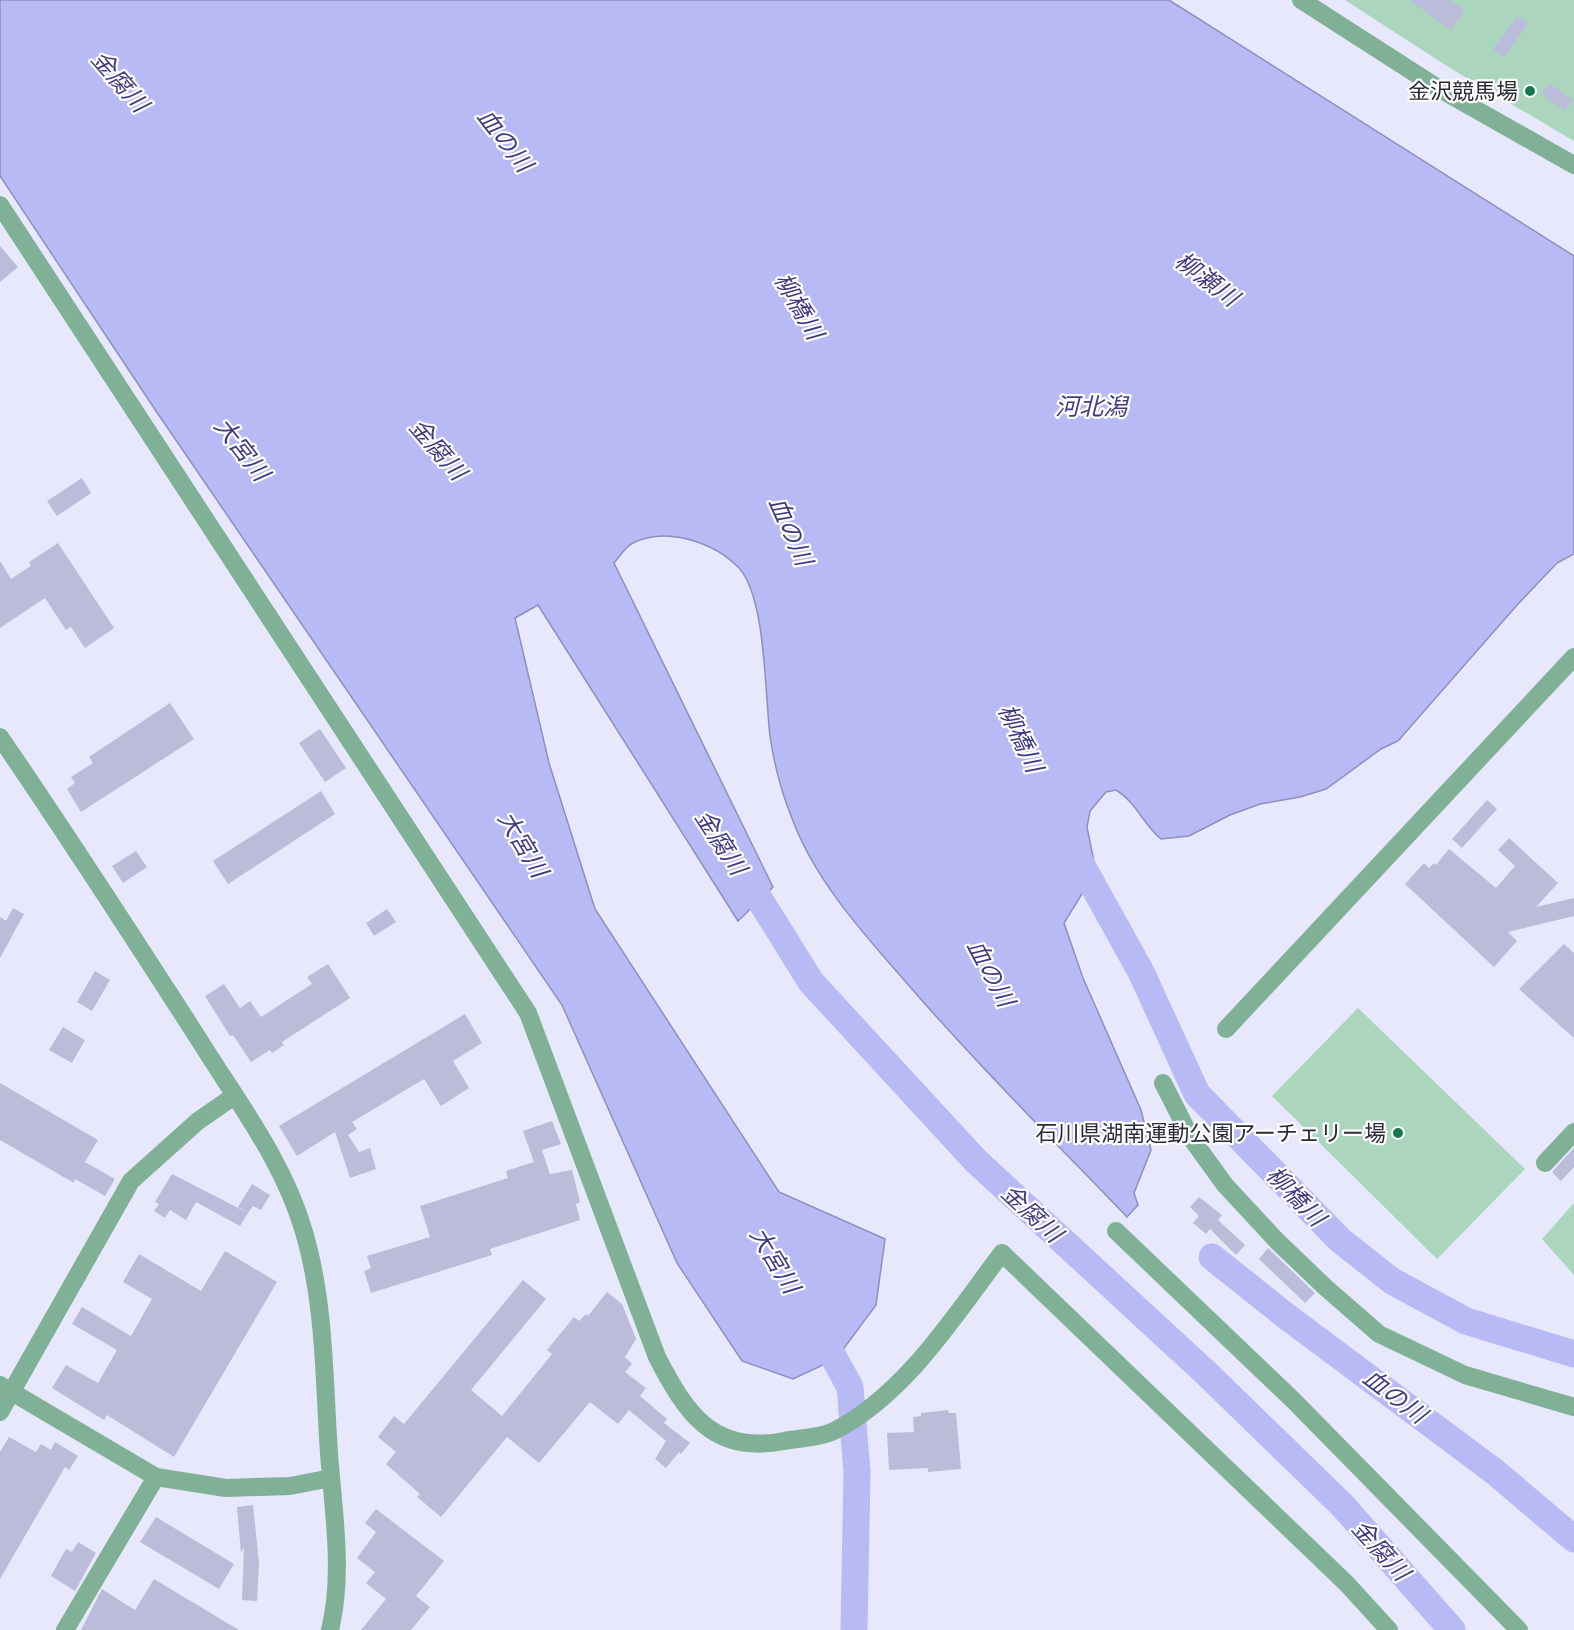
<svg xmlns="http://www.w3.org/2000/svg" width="1574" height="1630" viewBox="0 0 1574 1630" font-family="Figtree,'Noto Sans JP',sans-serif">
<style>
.green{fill:#acd5be}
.water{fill:#b8baf5;stroke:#8d8fbc;stroke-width:1.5}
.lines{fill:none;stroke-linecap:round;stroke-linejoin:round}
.river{stroke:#b8baf5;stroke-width:27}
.building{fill:#babcda}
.minor{stroke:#80b197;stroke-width:18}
.poi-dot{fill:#147951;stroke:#fff;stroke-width:2}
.labels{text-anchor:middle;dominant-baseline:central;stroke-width:4.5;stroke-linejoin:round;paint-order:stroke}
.poi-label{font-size:22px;fill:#2a2b36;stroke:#fff;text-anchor:end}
.water-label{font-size:24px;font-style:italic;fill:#403b80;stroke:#fff}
</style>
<rect width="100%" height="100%" fill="#e7e8fb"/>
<!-- green -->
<path class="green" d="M1345,0H1574V141L1450,68Z
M1358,1008L1525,1169L1437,1259L1272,1096Z
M1574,1203V1275L1542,1239Z"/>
<!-- water -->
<path class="water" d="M0,0H1169L1574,256V554L1557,563L1518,604L1398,741L1381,749L1326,789L1300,797L1260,804L1230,815L1189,836L1161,839C1143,824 1136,802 1116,790L1106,792L1090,811L1087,827L1096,871L1064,923L1083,978L1141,1110L1151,1150L1134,1193L1138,1205L1127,1217C1052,1139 975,1062 904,980C862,932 816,881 793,821C782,794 774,764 770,736C765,696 766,597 739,568C715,543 667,526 633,543C626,546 619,557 614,563L773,887L738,921L538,605L515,618L549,763L595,909L779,1192L885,1239L876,1305L836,1359L793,1379L742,1361L677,1263L562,1005L156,411L0,176Z"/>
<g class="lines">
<!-- river -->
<path class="river" d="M1074,851L1141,972L1197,1094L1340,1240L1392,1281L1466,1321L1574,1354
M740,868L811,982L976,1161L1205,1372L1343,1506L1452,1630
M1212,1257L1286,1316L1495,1472L1574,1539
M818,1329L850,1387L857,1472L854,1630"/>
</g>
<!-- building -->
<path class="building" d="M1409,0H1450L1465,10L1451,30Z
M1517,16L1528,24L1504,57L1493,50Z
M1549,83L1573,100L1565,111L1541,94Z
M0,246L18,267L0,282Z
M82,478L91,493L57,516L47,501Z
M58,543L114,628L85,648L71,627L66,630L45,598L0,628V561L11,579L31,566L29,562Z
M170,703L194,739L81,812L67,789L75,783L71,777L93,763L89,757Z
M320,729L346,768L325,782L299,743Z
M321,791L335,814L228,884L213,861Z
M1487,800L1497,809L1462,848L1452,839Z
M1509,838L1558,883L1536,907L1574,898V916L1508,932L1517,941L1494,967L1405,884L1424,863L1429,868L1434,863L1436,865L1449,849L1496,888L1515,866L1498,850Z
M136,851L147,867L123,883L112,866Z
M13,908L24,914L0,958V917L6,921Z
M387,909L396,922L374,936L366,923Z
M1564,944L1574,953V1038L1519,989Z
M328,964L350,998L282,1042L284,1045L272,1053L270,1050L251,1062L233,1035L230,1036L205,996L224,984L240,1008L250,1001L261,1017L312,984L307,977Z
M95,971L110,980L92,1011L77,1002Z
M465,1014L482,1043L453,1061L469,1088L441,1106L424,1079L352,1122L357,1129L348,1135L359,1152L370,1148L376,1169L350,1178L335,1132L297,1156L279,1126Z
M63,1027L85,1040L72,1063L49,1050Z
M0,1083L98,1140L85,1162L115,1179L105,1196L75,1179L74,1183L0,1140Z
M552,1121L561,1144L542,1150L550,1174L572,1170L580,1202L576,1204L580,1220L490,1249L492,1255L371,1293L364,1271L371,1268L367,1256L430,1237L420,1206L508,1178L506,1171L534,1162L523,1131Z
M1574,1148V1167L1561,1181L1552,1172Z
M172,1174L248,1213L240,1226L196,1202L186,1220L170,1210L165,1218L154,1211L159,1204L155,1202Z
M252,1184L270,1195L261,1210L253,1206L248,1213L238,1207Z
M1199,1197L1222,1215L1218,1220L1245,1245L1236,1255L1210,1229L1206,1234L1193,1223L1199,1216L1190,1207Z
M1268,1248L1315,1293L1305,1303L1259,1259Z
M225,1251L277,1282L174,1457L107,1415L104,1420L52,1388L66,1365L98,1383L117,1350L72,1324L82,1307L131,1336L152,1299L123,1282L139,1254L201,1291Z
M523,1280L546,1299L471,1390L502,1416L552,1354L547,1350L574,1317L579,1321L586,1314L588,1316L607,1292L622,1304L636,1339L625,1357L632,1364L625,1372L646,1388L640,1396L667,1419L664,1423L690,1443L681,1454L679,1452L666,1468L655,1459L666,1441L629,1410L618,1424L590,1402L539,1463L507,1437L441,1517L417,1497L420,1494L386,1464L396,1452L378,1437L394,1416L404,1424Z
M948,1410L949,1413H956L961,1469L928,1472V1468L889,1470L887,1433L914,1432L913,1417L921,1416V1413Z
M9,1437L36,1452L41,1444L51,1450L55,1442L78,1456L69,1470L65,1467L0,1579V1452Z
M253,1505L259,1563L257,1601L242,1600L244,1547L241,1553L237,1507Z
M376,1509L444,1561L416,1596L430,1607L411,1630H361L386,1599L366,1583L375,1572L357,1558L376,1532L365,1523Z
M156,1517L234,1564L219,1589L140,1542Z
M78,1542L96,1553L75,1591L51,1576L66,1549L72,1552Z
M154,1579L239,1630H81L102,1589L135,1610Z"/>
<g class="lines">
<!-- minor -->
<path class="minor" d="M1301,0L1438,88L1574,165
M0,205L528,1013L657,1357C686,1413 713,1455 784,1441C799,1438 820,1438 834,1431C906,1394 954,1316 1002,1253L1347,1584L1389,1630
M0,737C68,836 133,937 198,1038C237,1101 283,1160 304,1232C325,1302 324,1381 329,1453C333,1510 344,1573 330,1630
M1226,1029L1574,657
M1163,1083L1191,1138L1225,1185L1276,1240L1325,1287L1379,1334L1465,1375L1574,1407
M1545,1163L1574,1132
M1116,1231L1293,1400L1519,1630
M0,1385L156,1477L226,1488L290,1486L331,1478
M0,1412L131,1181L198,1121L234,1096
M65,1630L156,1477"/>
</g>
<!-- markers -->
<g class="poi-dot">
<circle cx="1530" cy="91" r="6"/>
<circle cx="1398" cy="1133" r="6"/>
</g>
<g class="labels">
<!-- poi labels -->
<g class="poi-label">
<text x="1518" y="91">金沢競馬場</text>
<text x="1386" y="1133">石川県湖南運動公園アーチェリー場</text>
</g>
<!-- water labels -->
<g class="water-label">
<text transform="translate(120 81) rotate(49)">金腐川</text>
<text transform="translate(505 140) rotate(52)">血の川</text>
<text transform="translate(1207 279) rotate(37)">柳瀬川</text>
<text transform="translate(799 306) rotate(60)">柳橋川</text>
<text x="1091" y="406">河北潟</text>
<text transform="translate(242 449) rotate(52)">大宮川</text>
<text transform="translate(438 449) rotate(49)">金腐川</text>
<text transform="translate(791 531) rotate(66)">血の川</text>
<text transform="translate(1021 738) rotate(65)">柳橋川</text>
<text transform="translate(721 842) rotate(57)">金腐川</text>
<text transform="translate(523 844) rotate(59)">大宮川</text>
<text transform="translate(991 973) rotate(62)">血の川</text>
<text transform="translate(1296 1196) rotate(46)">柳橋川</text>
<text transform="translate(1032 1213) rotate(43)">金腐川</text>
<text transform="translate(775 1260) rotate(59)">大宮川</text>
<text transform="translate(1395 1396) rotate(37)">血の川</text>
<text transform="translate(1381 1550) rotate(48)">金腐川</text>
</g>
</g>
</svg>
